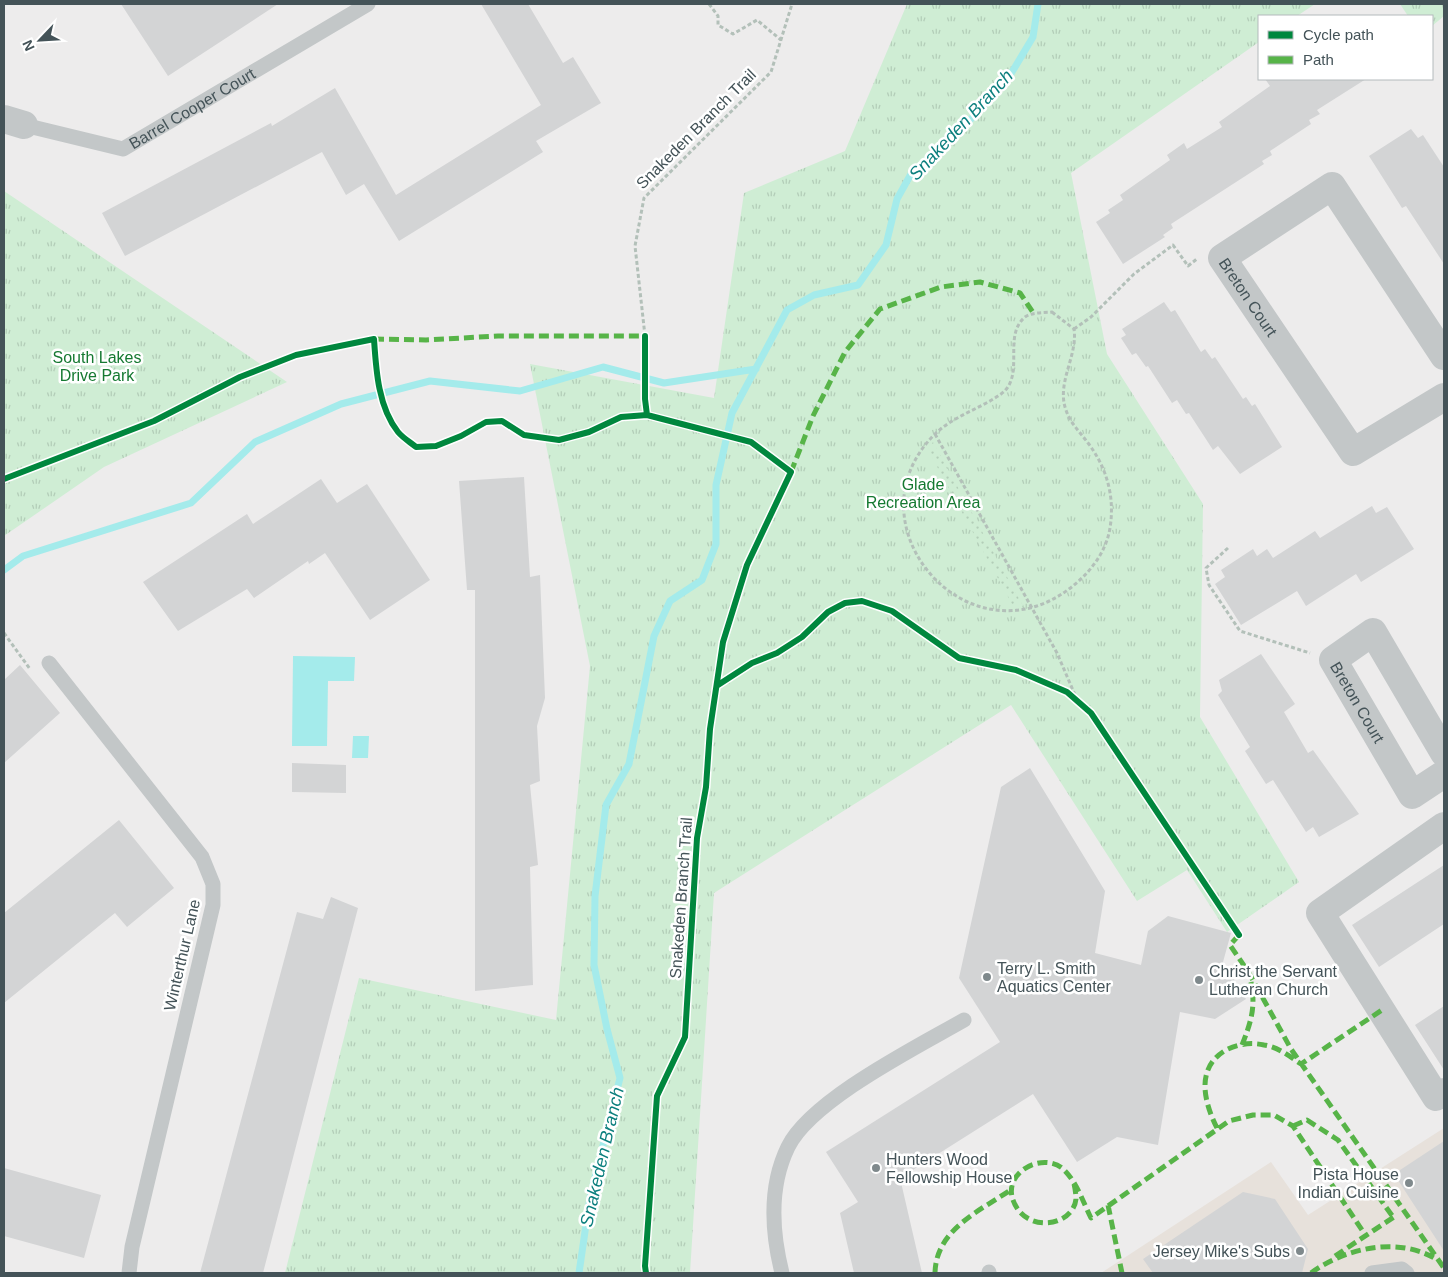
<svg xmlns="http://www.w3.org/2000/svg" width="1448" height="1277" viewBox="0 0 1448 1277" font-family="Helvetica,sans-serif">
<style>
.commercial{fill:#e7e1db}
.park{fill:url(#park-tufts)}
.garden{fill:url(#garden-dots)}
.water{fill:#a4ebeb}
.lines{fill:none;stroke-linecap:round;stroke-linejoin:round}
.stream{stroke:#a4ebeb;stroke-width:7}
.building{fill:#d3d4d5}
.path{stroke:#b3c0b9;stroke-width:3;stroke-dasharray:4 2.5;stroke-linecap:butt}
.service{stroke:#c3c7c8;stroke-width:15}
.minor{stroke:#c3c7c8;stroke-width:28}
.quiet{stroke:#57b448;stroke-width:5;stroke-dasharray:10 5;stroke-linecap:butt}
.cycleway-casing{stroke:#fff;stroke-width:9}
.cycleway{stroke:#00873e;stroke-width:6}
.poi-dot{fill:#7f898c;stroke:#fff;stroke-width:2}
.labels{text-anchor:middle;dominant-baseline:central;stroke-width:5;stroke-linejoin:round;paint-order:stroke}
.street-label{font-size:16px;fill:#445358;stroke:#fff}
.park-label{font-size:16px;fill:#157931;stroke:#fff}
.poi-label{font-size:16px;fill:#445358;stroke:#fff;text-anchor:start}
.water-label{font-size:18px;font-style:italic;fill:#0c7f7e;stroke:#fff}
</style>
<defs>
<pattern id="park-tufts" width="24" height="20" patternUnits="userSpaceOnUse" patternTransform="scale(1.25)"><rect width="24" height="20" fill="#cfedd4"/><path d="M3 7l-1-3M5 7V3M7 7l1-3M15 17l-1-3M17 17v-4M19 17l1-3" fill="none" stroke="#b3cdb8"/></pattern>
<pattern id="garden-dots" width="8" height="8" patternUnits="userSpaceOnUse" patternTransform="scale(1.25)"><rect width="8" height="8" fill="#cfedd4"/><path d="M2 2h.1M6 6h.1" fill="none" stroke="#b3cdb8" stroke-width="1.8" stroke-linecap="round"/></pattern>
</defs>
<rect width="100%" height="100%" fill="#edecec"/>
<!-- commercial -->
<path class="commercial" d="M1444,1128V1273H1101L1271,1162L1308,1215Z"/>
<!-- park -->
<path class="park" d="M907,4H1315L1297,16H1259V42L1071,173L1107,354L1203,504L1200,717L1299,882L1227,932L1187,870L1137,901L1011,705L714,893L690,1273H285L359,978L556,1020L590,666L530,364L714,398L744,193L845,151Z
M1400,4H1444V16L1432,26V16H1408Z
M4,191L287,382L104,467L4,536Z"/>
<!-- garden -->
<path class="garden" d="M933,442L1023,606H1013L928,450Z"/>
<!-- water -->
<path class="water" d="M293,656L355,657L354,681H328L327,746H292Z
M353,736H369L368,758H352Z"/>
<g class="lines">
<!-- stream -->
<path class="stream" d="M4,570L23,556L191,503L255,442L341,404L430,381L520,391L603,367L664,383L756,369
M579,1273L590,1197L620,1078L607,1029L594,965L595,896L606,805L629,764L654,636L670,601L702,580L716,544V485L732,413L787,310L814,295L858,285L886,245L897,199L911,174L961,130L1009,77L1033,37L1038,4"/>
</g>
<!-- building -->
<path class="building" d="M121,4H278L168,76Z
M481,4H528L563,63L573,57L601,103L536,141L543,152L399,241L364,184L346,195L322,152L125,256L102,213L271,123L272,126L335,88L396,195L541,105Z
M1265,79H1366L1317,110L1320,114L1309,120L1311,124L1270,151L1272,155L1262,161L1264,164L1171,224L1173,228L1163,235L1165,237L1123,264L1096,222L1110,213L1108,210L1123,200L1120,195L1170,160L1167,155L1184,143L1187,149L1222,127L1219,122L1270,86Z
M1411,129L1418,138L1423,135L1444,167V264L1406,206L1402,208L1369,156Z
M1164,302L1171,312L1175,310L1201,352L1205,349L1212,359L1215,357L1243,399L1246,397L1252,406L1255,404L1282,447L1240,474L1218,446L1213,450L1189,413L1186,414L1177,400L1172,403L1148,366L1146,367L1136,353L1132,355L1121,338L1126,335L1122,329Z
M524,477L530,577L540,575L545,698L537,726L540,781L530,785L538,865L530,867L533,985L475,991V590H467L459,481Z
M321,479L337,503L367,484L430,580L370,620L325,553L309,564L308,561L254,598L247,589L178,631L143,582L247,514L253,524Z
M1372,506L1376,513L1387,507L1414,549L1361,582L1356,574L1306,606L1297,591L1241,625L1215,584L1225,577L1221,570L1253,549L1257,556L1267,549L1273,558L1315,531L1320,538Z
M1261,654L1295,704L1284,712L1308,753L1313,750L1359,814L1319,837L1313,827L1306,832L1273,780L1266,784L1245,751L1250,747L1218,695L1222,691L1219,680Z
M20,665L60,713L4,763V680Z
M292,763L346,765V793L292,792Z
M1030,768L1105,891L1095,953L1141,965L1148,931L1168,916L1231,933L1223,962L1246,999L1215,1019L1180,1012L1158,1145L1117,1137L1077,1162L1033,1094L900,1178L922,1273H854L840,1213L858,1202L826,1152L1000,1042L959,978L1001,787Z
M119,820L174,888L127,927L115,913L4,1003V913Z
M1444,865V924L1379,967L1352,925Z
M331,897L358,908L263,1273H200L297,912L323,919Z
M1444,1006V1070L1415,1025Z
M1444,1141V1251L1394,1174Z
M4,1168L101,1195L84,1258L4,1236Z
M1243,1192L1275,1199L1308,1249L1302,1273H1153L1143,1259Z"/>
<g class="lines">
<!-- path -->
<path class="path" d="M709,4L718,16V25L733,34L757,20L781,40
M1052,312L1074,329C1078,356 1056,383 1066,410C1070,423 1080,432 1088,443C1107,468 1115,497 1110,528C1106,553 1089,574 1069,589C967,665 846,524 934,435C953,416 980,409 1001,394C1026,376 1002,336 1025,317C1032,312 1044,313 1052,312Z
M1074,329L1091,317L1134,274L1173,245L1188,266L1198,258
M645,336L635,246L644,198L771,72L792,4
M935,434L1057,653L1078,702
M1228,548L1206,568L1209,585L1240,631L1310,653
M4,633L30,669"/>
<!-- service -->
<g class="service">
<path id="s1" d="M24,125L123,149L368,4"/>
<path d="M49,663L202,857L213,884V905L132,1247L129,1273"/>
<path d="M989,1272V1273"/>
<path d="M782,1273C772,1233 769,1186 788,1147C811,1100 917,1047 964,1020"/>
<path d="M1372,1273L1402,1269L1407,1273"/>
</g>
<!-- minor -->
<g class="minor">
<path d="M4,119L24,125"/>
<path id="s2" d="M1444,356L1332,186L1222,258L1353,452L1444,397"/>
<path id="s3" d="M1444,753L1373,632L1333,660L1412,795L1444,774"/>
<path d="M1444,826L1320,913L1436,1097L1444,1092"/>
</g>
<!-- quiet -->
<path class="quiet" d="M374,339L426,340L498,336H645
M791,472L813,416L845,352L880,309L941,287L980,282L1020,293L1034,314
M1239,935L1230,945L1249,973L1291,1049L1444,1268
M1242,1045C1251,1022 1256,1007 1251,982
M1293,1126L1307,1120L1338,1140L1393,1217
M1217,1128C1204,1102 1195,1068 1226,1050C1238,1044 1251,1042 1264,1045C1278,1047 1289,1056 1301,1064L1382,1010
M1074,1184C1075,1188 1076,1194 1076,1199C1073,1227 1025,1234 1013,1200C1003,1173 1041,1152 1062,1168C1076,1180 1083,1202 1091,1218L1229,1121L1253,1115H1274L1293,1126L1366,1236
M1108,1205L1122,1273
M1335,1256L1397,1215
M935,1273C936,1229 980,1211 1012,1189
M1311,1273C1345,1248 1398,1236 1436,1259"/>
<!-- cycleway casing -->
<g class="cycleway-casing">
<path id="cycleway" d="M645,336V399L647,415L751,442L791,472L747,565L723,642L710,729L706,787L697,838L685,1037L657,1096L645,1266L646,1273
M4,479L154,421L240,377L296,355L374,339C376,369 378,407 398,432C403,438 410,442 416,447L436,446L461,436L486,422L502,421L524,435L559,440L589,432L621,417L647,415
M718,685L752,663L777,653L802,637L828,612L845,603L862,601L892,611L959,658L1016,670L1067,692L1091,713L1239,935"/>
</g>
<!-- cycleway -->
<use href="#cycleway" class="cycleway"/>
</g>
<!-- markers -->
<g class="poi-dot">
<circle cx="987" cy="977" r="5"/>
<circle cx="1199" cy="980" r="5"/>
<circle cx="876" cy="1168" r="5"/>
<circle cx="1409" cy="1183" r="5"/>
<circle cx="1300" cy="1251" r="5"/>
</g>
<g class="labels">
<!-- street labels -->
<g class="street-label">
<text stroke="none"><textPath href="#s1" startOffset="182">Barrel Cooper Court</textPath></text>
<text transform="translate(696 129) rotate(-45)">Snakeden Branch Trail</text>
<text stroke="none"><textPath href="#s2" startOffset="382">Breton Court</textPath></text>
<text stroke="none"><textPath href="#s3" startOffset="238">Breton Court</textPath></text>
<text transform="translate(681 898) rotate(-86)">Snakeden Branch Trail</text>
<text transform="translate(182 955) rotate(-77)">Winterthur Lane</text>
</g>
<!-- park labels -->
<g class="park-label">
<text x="97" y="357">South Lakes<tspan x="97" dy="18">Drive Park</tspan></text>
<text x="923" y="484">Glade<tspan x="923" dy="18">Recreation Area</tspan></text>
</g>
<!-- poi labels -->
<g class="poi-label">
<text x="997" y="968">Terry L. Smith<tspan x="997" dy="18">Aquatics Center</tspan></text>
<text x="1209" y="971">Christ the Servant<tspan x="1209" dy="18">Lutheran Church</tspan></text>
<text x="886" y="1159">Hunters Wood<tspan x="886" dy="18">Fellowship House</tspan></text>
<text x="1399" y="1174" text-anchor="end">Pista House<tspan x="1399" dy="18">Indian Cuisine</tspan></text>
<text x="1290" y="1251" text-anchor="end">Jersey Mike's Subs</text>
</g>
<!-- water labels -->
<g class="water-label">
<text transform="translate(961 125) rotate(-47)">Snakeden Branch</text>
<text transform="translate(602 1157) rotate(-77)">Snakeden Branch</text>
</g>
</g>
<!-- border -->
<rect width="1448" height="1277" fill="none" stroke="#445358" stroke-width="10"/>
<!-- legend -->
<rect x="1258" y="15" width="175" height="65" fill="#ffffff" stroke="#b4babc"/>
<rect x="1268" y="31" width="25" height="8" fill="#00873e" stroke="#b4babc"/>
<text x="1303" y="40" font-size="15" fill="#445358">Cycle path</text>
<rect x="1268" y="56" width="25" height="8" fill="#57b448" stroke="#b4babc"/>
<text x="1303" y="65" font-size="15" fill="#445358">Path</text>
<!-- north arrow -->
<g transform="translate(40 40) rotate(245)" stroke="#ffffff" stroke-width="4" paint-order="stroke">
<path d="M0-4L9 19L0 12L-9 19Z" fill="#445358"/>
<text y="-8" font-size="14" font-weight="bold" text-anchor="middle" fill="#445358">N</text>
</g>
</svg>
